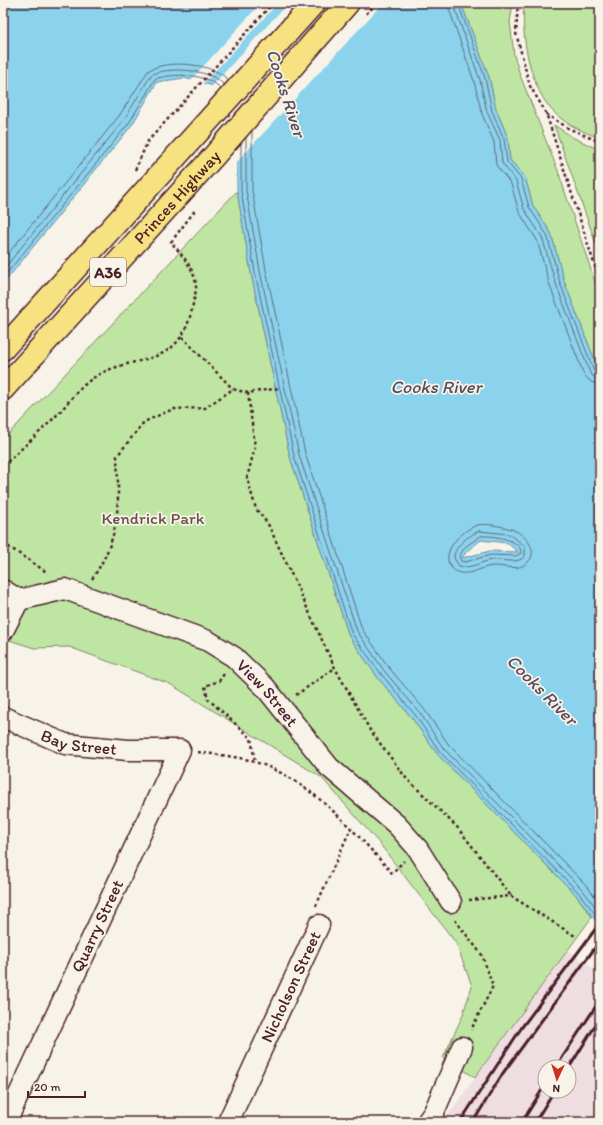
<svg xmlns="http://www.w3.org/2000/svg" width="603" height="1125" viewBox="0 0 603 1125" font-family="Itim,sans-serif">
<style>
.built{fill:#efdee1;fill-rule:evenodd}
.green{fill:#bee6a2;stroke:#848266}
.water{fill:#8bd3ed;stroke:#718b9f;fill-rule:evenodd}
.pier{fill:#f7f3e8}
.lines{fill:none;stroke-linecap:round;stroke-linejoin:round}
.shore{stroke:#646779;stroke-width:1}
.minor-casing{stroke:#4a1f2b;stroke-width:23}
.highway-casing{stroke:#4a1f2b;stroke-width:25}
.path{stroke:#4a1f2b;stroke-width:2.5;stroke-dasharray:3 3;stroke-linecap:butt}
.minor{stroke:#f7f3e8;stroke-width:20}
.highway{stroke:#f7e281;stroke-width:22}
.rail{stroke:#4a1f2b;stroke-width:3}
.labels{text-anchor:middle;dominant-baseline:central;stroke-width:3.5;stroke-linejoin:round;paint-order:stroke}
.shield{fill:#f7f3e8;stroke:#7e5f64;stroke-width:1}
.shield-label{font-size:16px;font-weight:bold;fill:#4a1f2b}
.street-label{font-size:17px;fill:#4a1f2b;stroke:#f7f3e8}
.park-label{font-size:17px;fill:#675149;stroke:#f7f3e8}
.water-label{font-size:18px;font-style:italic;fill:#5a4c5c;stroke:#f7f3e8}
</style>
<rect width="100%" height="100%" fill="#f7f3e8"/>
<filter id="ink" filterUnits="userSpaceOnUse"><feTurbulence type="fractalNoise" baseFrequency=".025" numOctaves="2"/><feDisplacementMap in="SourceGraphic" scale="8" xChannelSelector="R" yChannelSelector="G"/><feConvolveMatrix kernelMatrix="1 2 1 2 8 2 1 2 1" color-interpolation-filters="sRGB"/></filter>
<g filter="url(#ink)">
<!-- built -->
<path class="built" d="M568,950L600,974V1122H443ZM545,1067H569V1091H545Z"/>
<!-- green -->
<path class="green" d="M461,3H513L510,22L514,55L520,75L558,171L600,297V374L564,281L551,233L533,206L525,177L510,160L508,138L496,109L489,77Z
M524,3H600V138C583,132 562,123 550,108C529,82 521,36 524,3Z
M554,125L574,138L600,150V255Z
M237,191L251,273L290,457L349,636L378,678L412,718L437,754L576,895L592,917L475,1077L443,1058L462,1017L472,986L456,943L379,843L321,777L170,684L69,647L34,648L3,638V440Z"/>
<!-- water -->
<path class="water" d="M3,3H461L489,77L496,109L508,138L510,160L525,177L533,206L551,233L564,281L600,374V926L576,895L437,754L412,718L378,678L349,636L290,457L251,273L237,191V116L214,86L184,78L157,82L132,125L3,284ZM481,540L507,543L518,552L490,551L462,558L467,551Z"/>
<!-- pier -->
<path class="pier" d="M261,3H278L202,85L189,82Z
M288,3H383L235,164V117L211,87Z"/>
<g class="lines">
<!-- shore -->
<path class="shore" d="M447,3L474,81L482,114L494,142L496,165L511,184L519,212L537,240L550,286L584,375L591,382L600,385
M453,3L480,80L487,112L500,140L502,163L516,181L524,209L542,237L556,284L590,373L594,377L600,379
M458,3L485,78L492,111L504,139L507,162L521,179L529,207L547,235L560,283L594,371L600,374
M252,131V190L266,270L305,453L362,629L390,669L424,709L449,745L586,885L600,903
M246,138V190L260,271L299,455L357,631L385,672L420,713L444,749L582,889L600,913
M241,144V191L255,272L294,456L352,634L382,675L416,716L440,752L578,892L600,920
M3,260L119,116L148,71C166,59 215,63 228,80
M3,270L124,120L151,75C168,66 212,69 224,85
M3,278L129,123L155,79C172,73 209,73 221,89
M477,525C487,523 501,526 511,529C524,533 541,551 527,563C519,571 504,566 494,566C483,566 472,575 461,573C454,572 450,567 448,561C446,545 464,530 477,525Z
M479,531L509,534L525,546V556C518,565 503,559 492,560C482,561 469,570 459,566L454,558C454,546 468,536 479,531Z
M481,536C491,535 522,539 521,553L516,556L491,555L465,562L461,561L459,557L464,548Z"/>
<!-- minor casing -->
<g class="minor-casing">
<g id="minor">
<path id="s1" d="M3,590L19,600L65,589L208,641L234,657L265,687L329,767L397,825L418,849L451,902"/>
<path d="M3,631L19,600"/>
<path id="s2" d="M3,717L65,744L128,750H180L6,1122"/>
<path id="s3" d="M228,1122L319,925"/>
<path d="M427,1122L434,1112L462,1047"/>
</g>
</g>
<!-- highway casing -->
<g class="highway-casing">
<g id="highway">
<path d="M3,349L314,3"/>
<path id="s4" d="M3,389L214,156L348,3"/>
</g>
</g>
<!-- path -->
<path class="path" d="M518,3L516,33L530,86L546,113L600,282
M366,14L377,3
M546,114L568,128L600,142
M135,170L148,141L273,3
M182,337L233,389
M248,393L255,447L247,478L256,509L268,524L335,668L370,730L406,778L457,827L511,896
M3,466C20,450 37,435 54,418C66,406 76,391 89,381C131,349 180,376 193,304C194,299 196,292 196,287C196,270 181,254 171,242L196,209
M3,543L48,573
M92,579C121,536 119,506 117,456L144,422L173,409L205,408L233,389L248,393L279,388
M224,674L219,681L205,686L208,699L251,738L255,762
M296,695L335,668
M198,752C216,755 238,756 255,762C310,779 354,831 392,873L404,861
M469,900L511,896L575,936
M316,906L351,828
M455,920L482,955L493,986L471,1030"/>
<!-- minor -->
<use href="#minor" class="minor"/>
<!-- highway -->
<use href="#highway" class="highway"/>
<!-- rail -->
<path class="rail" d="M556,1067L600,1000
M569,1068L600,1018
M460,1122L522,1027L600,923
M473,1122L503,1073L600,941
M522,1122L545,1085
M535,1122L554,1091"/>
</g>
</g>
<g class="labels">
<!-- shield labels -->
<rect class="shield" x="90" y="258" width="36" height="28" rx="3"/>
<g class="shield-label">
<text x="108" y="272">A36</text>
</g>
<!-- street labels -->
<g class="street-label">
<text stroke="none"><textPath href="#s4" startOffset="259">Princes Highway</textPath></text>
<text stroke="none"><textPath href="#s1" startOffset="298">View Street</textPath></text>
<text stroke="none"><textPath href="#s2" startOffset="81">Bay Street</textPath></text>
<text transform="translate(97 926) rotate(-65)">Quarry Street</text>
<text stroke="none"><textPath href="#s3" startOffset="149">Nicholson Street</textPath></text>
</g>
<!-- park labels -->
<g class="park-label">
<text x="153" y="518">Kendrick Park</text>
</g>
<!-- water labels -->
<g class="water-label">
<text transform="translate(286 93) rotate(72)">Cooks River</text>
<text x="436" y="387">Cooks River</text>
<text transform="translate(542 690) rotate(45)">Cooks River</text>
</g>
</g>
<!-- margin -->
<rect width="603" height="1125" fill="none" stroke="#f7f3e8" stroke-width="16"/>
<rect x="8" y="8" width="587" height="1109" fill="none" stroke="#4a1f2b" stroke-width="1.5" filter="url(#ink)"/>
<!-- north arrow -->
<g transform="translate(557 1079) rotate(184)"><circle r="19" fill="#f7f3e8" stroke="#b29e9c"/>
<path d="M0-3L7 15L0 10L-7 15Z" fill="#c8321e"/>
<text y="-6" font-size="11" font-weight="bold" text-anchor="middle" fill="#4a1f2b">N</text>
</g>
<!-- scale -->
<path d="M28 1091v6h57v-6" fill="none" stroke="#4a1f2b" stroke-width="2"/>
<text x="34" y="1091" font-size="12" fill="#4a1f2b" stroke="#f7f3e8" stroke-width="3" paint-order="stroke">20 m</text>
</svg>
